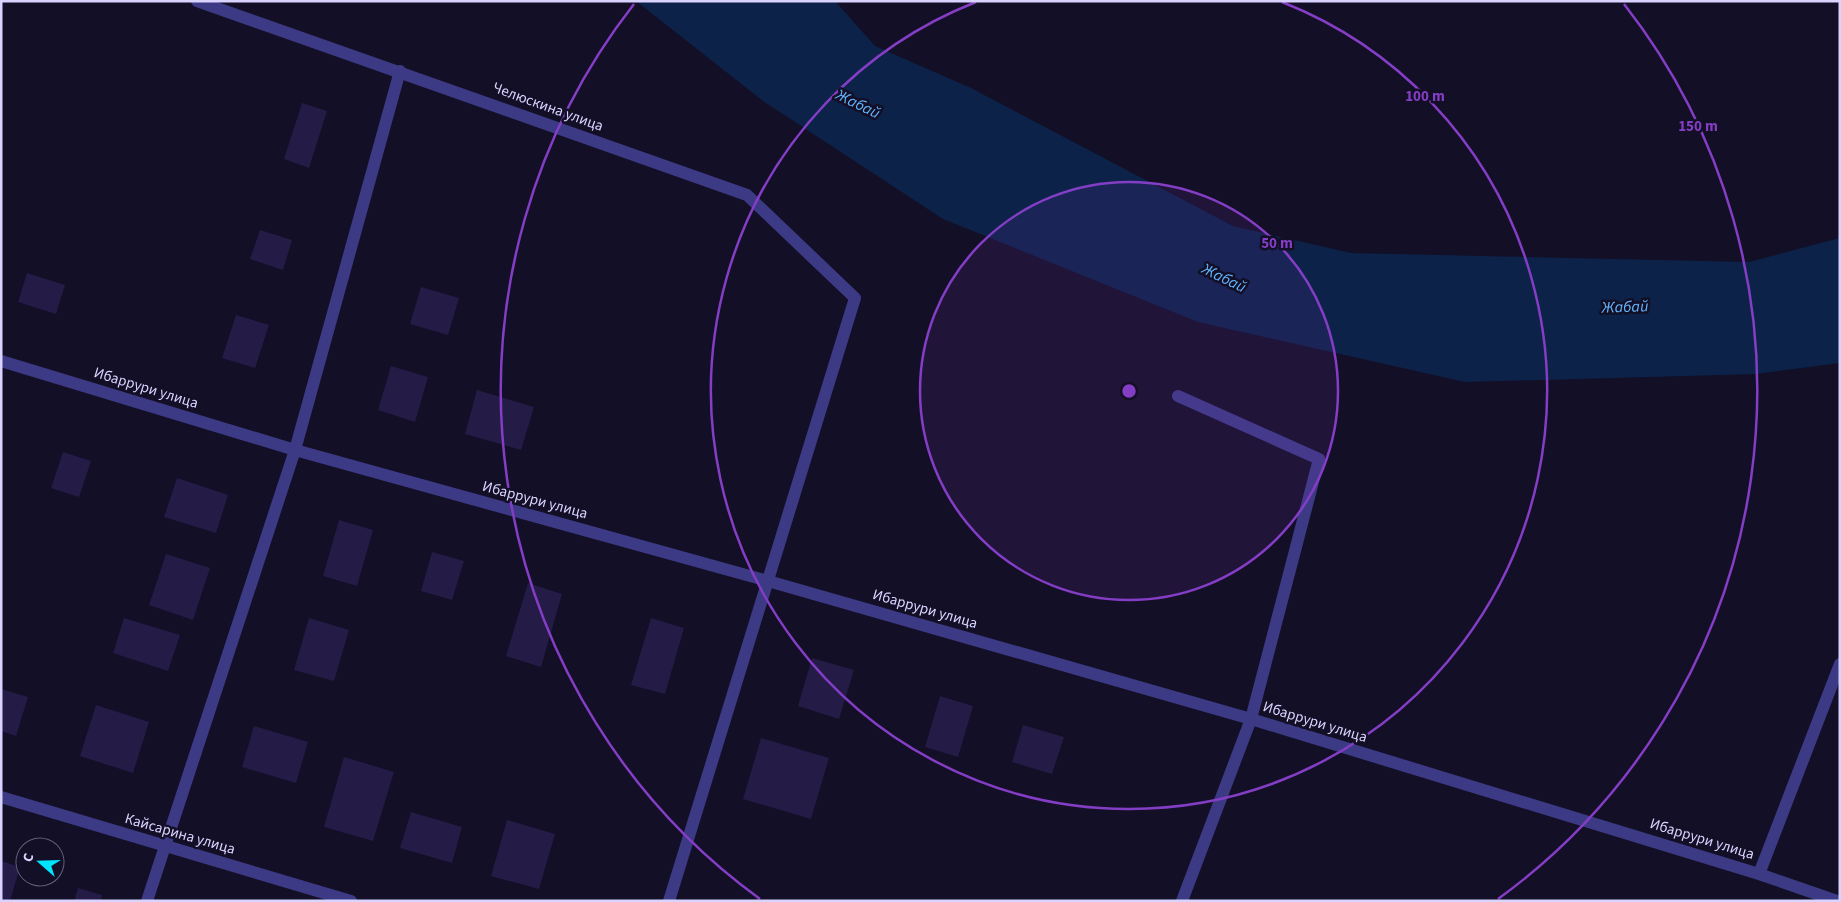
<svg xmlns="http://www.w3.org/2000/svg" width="1841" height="902" viewBox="0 0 1841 902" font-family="'Source Sans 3',sans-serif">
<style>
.water{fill:#0c2248}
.building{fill:#241b47}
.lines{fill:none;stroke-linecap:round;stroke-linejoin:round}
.service{stroke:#3d3a85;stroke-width:12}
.minor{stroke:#3d3a85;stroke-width:12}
.ring{fill:none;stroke:#843dc5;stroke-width:2.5}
.labels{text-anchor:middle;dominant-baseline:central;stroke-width:5;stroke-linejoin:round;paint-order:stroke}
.street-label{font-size:15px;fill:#d9d4ff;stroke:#130f26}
.water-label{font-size:16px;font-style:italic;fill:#62b6ff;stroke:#130f26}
.centre{fill:#843dc5;stroke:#130f26;stroke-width:2.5}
.ring-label{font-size:15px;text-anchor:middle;font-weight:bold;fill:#843dc5;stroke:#130f26;stroke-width:5;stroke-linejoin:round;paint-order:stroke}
</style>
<rect width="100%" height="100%" fill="#130f26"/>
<!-- water -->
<path class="water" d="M636,1H835L875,46L971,88L1233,226L1351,253L1749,262L1840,238V363L1756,374L1465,382L1198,322L943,219L763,101Z"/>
<!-- building -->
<path class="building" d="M302,103L327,111L309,168L284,159Z
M260,230L292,240L283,270L250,259Z
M27,273L65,285L56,314L18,302Z
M421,287L459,298L448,335L410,324Z
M236,315L269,325L255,368L222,358Z
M391,366L428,377L415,422L378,410Z
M477,390L534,407L521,450L465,434Z
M63,452L91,461L79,497L51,488Z
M177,478L228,495L216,533L164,517Z
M339,520L373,530L357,586L323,576Z
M432,552L464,561L452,600L421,591Z
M166,554L210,568L193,620L149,605Z
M528,583L562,594L541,667L506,656Z
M124,618L180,635L168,671L113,653Z
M309,618L349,630L334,681L294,670Z
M651,618L684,628L665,694L631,685Z
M812,658L854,670L839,719L798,706Z
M1,689L28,697L16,736L1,731Z
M940,696L973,706L958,757L925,747Z
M96,705L149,722L133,773L80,756Z
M1023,725L1064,737L1052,774L1012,762Z
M254,726L308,742L296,783L242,767Z
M761,738L829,758L811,819L743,799Z
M344,757L394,772L373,841L324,827Z
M411,812L462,827L452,863L400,848Z
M507,820L555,834L539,889L491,876Z
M1,861L20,867L10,901H1Z
M78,888L102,895L101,901H74Z"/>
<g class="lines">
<!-- service -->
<path class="service" d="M147,901L295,450L400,71"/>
<!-- minor -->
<path class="minor" d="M197,1L747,195L855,298L669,901
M1,361L295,450L768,581L1251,719L1759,874L1837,901
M1178,396L1319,459L1251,719L1182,901
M1,797L351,901
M1759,874L1840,664"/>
</g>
<!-- distance rings -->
<circle cx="1129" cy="391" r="209" fill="#843dc5" fill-opacity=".12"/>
<g class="ring">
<circle cx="1129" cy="391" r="209"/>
<path d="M1282 2A418 418 0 1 1 976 2"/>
<path d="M760 899A628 628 0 0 1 634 4M1624 4A628 628 0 0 1 1498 899"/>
</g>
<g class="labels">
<!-- street labels -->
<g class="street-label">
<text transform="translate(548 107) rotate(20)">Челюскина улица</text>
<text transform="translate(146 388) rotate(17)">Ибаррури улица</text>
<text transform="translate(535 500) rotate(15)">Ибаррури улица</text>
<text transform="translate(925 609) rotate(16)">Ибаррури улица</text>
<text transform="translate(1315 722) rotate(17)">Ибаррури улица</text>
<text transform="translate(180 834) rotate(16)">Кайсарина улица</text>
<text transform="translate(1702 839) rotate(17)">Ибаррури улица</text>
</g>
<!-- water labels -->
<g class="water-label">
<text transform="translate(858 104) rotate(26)">Жабай</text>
<text transform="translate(1224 278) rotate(26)">Жабай</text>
<text transform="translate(1625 307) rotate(-2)">Жабай</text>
</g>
</g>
<circle cx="1129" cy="391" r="8" class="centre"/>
<g class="ring-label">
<text x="1425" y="101">100 m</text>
<text x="1698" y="131">150 m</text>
<text x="1277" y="248">50 m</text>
</g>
<!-- border -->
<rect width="1841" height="902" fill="none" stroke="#d9d4ff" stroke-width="5"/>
<!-- north arrow -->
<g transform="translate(40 862) rotate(290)"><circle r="24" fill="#130f26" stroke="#625e7d"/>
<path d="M0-4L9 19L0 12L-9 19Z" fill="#00e5ff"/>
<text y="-8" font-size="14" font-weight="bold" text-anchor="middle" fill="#d9d4ff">С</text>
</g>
</svg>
